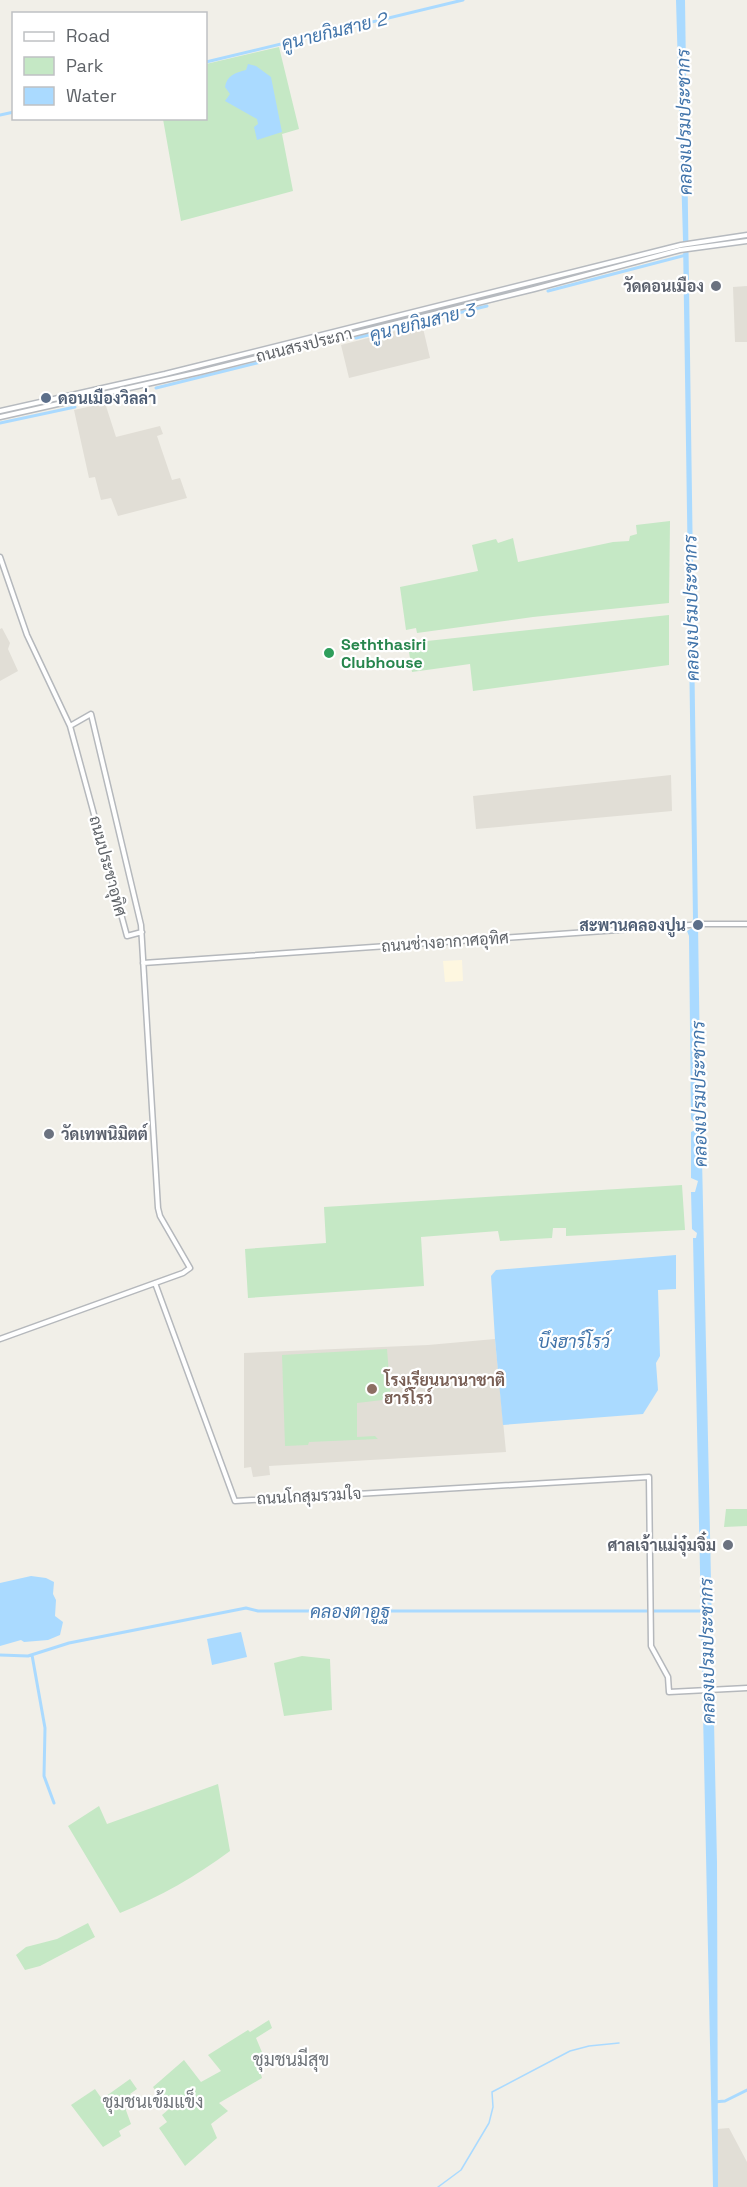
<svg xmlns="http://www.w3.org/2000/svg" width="747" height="2187" viewBox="0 0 747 2187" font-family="'Space Grotesk',Sarabun,sans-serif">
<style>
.commercial{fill:#fef7e0}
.education{fill:#e1ded6}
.green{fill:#c5e8c5}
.water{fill:#aadaff}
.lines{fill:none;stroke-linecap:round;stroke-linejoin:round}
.stream{stroke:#aadaff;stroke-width:1.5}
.canal{stroke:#aadaff;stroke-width:3}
.tertiary-casing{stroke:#b5b8bc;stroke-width:7}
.secondary-casing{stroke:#b6babf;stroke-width:7}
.tertiary{stroke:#fff;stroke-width:4}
.secondary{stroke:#fff;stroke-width:4}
.worship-dot{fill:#6b7280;stroke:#fff;stroke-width:2}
.service-dot{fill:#5c6f8a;stroke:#fff;stroke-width:2}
.leisure-dot{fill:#2e9e5b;stroke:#fff;stroke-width:2}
.education-dot{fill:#8d6e63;stroke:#fff;stroke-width:2}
.labels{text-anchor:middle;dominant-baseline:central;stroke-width:4.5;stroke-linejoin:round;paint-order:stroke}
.worship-label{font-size:16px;font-weight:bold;fill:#5b616d;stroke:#fff;text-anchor:end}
.street-label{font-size:16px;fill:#5f6368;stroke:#fff}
.service-label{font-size:16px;font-weight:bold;fill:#4e5e75;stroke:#fff;text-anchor:start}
.leisure-label{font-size:16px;font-weight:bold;fill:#27864d;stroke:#fff;text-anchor:start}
.education-label{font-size:16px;font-weight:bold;fill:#785e54;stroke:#fff;text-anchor:start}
.water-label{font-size:18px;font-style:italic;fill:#4174aa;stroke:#fff}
.neighbourhood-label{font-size:18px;fill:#70757a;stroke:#fff}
</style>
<rect width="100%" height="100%" fill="#f1efe8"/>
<!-- commercial -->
<path class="commercial" d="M462,960L463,981L445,982L443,961Z"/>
<!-- education -->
<path class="education" d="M747,286V342H735L733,287Z
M422,324L430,358L349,378L341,345Z
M105,403L116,437L160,426L163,434L157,436L172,480L180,478L187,498L118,516L111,498L101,500L95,477L89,478L74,410Z
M2,628L10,643L8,649L18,671L0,681V629Z
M671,775L672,811L476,829L473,796Z
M495,1339L506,1452L269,1466L270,1475L253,1477L251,1467L244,1468V1353L428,1345Z
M729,2128L747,2162V2187H718L717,2129Z"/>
<!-- green -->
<path class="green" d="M279,47L299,129L282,134L293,191L181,221L163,119L206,118V64Z
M670,521L669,603L533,617L417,633L416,628L406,630L400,587L478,571L472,545L496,539L498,543L513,538L518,562L613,542L629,541L630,536L637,534L636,525Z
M669,615V665L473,691L470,664L412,672L409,652L419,650L418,642Z
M682,1185L685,1230L566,1236V1228H553L552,1238L500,1241L498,1231L421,1237L424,1286L248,1298L245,1249L326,1243L324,1207Z
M387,1349L391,1399L357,1403V1437L375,1436L378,1439L309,1442L308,1445L285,1446L282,1355Z
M726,1509H747V1526L724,1527Z
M302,1656L330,1659L332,1710L284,1716L274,1663Z
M218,1784L230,1851C196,1876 160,1897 120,1913L68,1826L99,1806L107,1824Z
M88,1923L95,1937L40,1966L25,1970L16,1955L26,1947L57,1939Z
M269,2020L272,2028L256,2038L264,2057L257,2060L262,2078L219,2103L228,2111L211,2124L217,2138L185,2166L159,2128L167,2122L162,2115L169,2109L153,2087L184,2060L201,2082L221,2071L208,2055L248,2030L250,2032Z
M130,2079L137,2089L130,2094L132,2097L123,2102L131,2124L119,2131L121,2136L103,2147L71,2105L95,2089L102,2099Z"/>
<!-- water -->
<path class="water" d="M676,0H685L700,1064L717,1862L718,2187H713L693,1238H696L697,1233L692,1229L691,1192H695L698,1181L691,1178V1132L695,1130L696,1124L691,1119L689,936L687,931L692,928L693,918L683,240Z
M248,64L256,66L271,77L282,132L257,140L254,127L258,124L257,119L225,101L230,94L225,87C227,75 235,73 246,70Z
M676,1255V1289L658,1290L660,1356L656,1363L658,1390L643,1414L503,1425L495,1339L491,1276L496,1270Z
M31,1576L46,1578L54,1582L53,1594L56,1600L55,1616L63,1622L60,1635L48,1640L24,1642L21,1640L0,1646V1583Z
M241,1632L247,1657L212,1665L207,1639Z"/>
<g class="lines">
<!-- stream -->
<path class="stream" d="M438,2187L461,2170L489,2123L493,2107L492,2092L570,2051L589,2046L619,2043"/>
<!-- canal -->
<path class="canal" d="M206,62L463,0
M0,115L14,112
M548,291L686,255
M356,338L487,306
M156,388L261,362
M0,423L75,407
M0,1655L28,1656L69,1643L246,1608L258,1611H703
M32,1655L45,1728L44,1776L54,1803
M714,2102L725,2101L747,2090"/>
<!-- tertiary casing -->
<g class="tertiary-casing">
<path id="tertiary" d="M0,557L27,635L70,726L127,936L142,932
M143,963L704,924H747
M155,1283L235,1501L649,1477L651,1646L668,1677L669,1692L747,1688
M0,1339L183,1273L190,1268L160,1216L158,1208L141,925L91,714L70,726"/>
</g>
<!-- secondary casing -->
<g class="secondary-casing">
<path id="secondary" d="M0,411L165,374L681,245L747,235
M0,417L200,372L534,289L680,250L747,241"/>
</g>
<!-- tertiary -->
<use href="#tertiary" class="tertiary"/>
<!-- secondary -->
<use href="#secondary" class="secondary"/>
</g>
<!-- markers -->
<g class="worship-dot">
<circle cx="716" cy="286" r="6"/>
<circle cx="49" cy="1134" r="6"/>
<circle cx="728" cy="1545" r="6"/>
</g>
<g class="service-dot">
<circle cx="46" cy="398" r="6"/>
<circle cx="698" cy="925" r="6"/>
</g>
<circle class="leisure-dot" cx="329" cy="653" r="6"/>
<circle class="education-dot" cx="372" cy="1389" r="6"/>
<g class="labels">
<!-- worship labels -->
<g class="worship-label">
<text x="704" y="286">วัดดอนเมือง</text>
<text x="61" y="1134" text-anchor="start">วัดเทพนิมิตต์</text>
<text x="716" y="1545">ศาลเจ้าแม่จุ๋มจิ๋ม</text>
</g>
<!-- street labels -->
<g class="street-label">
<text transform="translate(304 345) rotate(-14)">ถนนสรงประภา</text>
<text transform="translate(108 866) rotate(75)">ถนนประชาอุทิศ</text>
<text transform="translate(445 942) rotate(-4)">ถนนช่างอากาศอุทิศ</text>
<text transform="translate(309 1496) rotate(-3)">ถนนโกสุมรวมใจ</text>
</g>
<!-- service labels -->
<g class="service-label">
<text x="58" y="398">ดอนเมืองวิลล่า</text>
<text x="686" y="925" text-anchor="end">สะพานคลองปูน</text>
</g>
<!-- leisure labels -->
<g class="leisure-label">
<text x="341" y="644">Seththasiri<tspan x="341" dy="18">Clubhouse</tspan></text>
</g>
<!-- education labels -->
<g class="education-label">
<text x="384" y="1380">โรงเรียนนานาชาติ<tspan x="384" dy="18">ฮาร์โรว์</tspan></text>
</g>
<!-- water labels -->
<g class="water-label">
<text transform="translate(334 31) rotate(-14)">คูนายกิมสาย 2</text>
<text transform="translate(684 122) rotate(-91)">คลองเปรมประชากร</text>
<text transform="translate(422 322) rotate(-14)">คูนายกิมสาย 3</text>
<text transform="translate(691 608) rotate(-91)">คลองเปรมประชากร</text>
<text transform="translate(699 1094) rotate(-91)">คลองเปรมประชากร</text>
<text x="574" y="1341">บึงฮาร์โรว์</text>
<text x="350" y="1611">คลองตาอูฐ</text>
<text transform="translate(707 1651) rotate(-91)">คลองเปรมประชากร</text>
</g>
<!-- neighbourhood labels -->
<g class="neighbourhood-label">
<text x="291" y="2059">ชุมชนมีสุข</text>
<text x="153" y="2101">ชุมชนเข้มแข็ง</text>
</g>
</g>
<!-- legend -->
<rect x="12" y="12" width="195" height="108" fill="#ffffff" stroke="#bfc1c3" stroke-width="1.5"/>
<rect x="24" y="32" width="30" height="9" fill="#ffffff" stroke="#bfc1c3" stroke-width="1.5"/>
<text x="66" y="42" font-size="18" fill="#5f6368">Road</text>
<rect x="24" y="57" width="30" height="18" fill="#c5e8c5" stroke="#bfc1c3" stroke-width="1.5"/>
<text x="66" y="72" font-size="18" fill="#5f6368">Park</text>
<rect x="24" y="87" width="30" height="18" fill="#aadaff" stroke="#bfc1c3" stroke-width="1.5"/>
<text x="66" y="102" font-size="18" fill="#5f6368">Water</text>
</svg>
